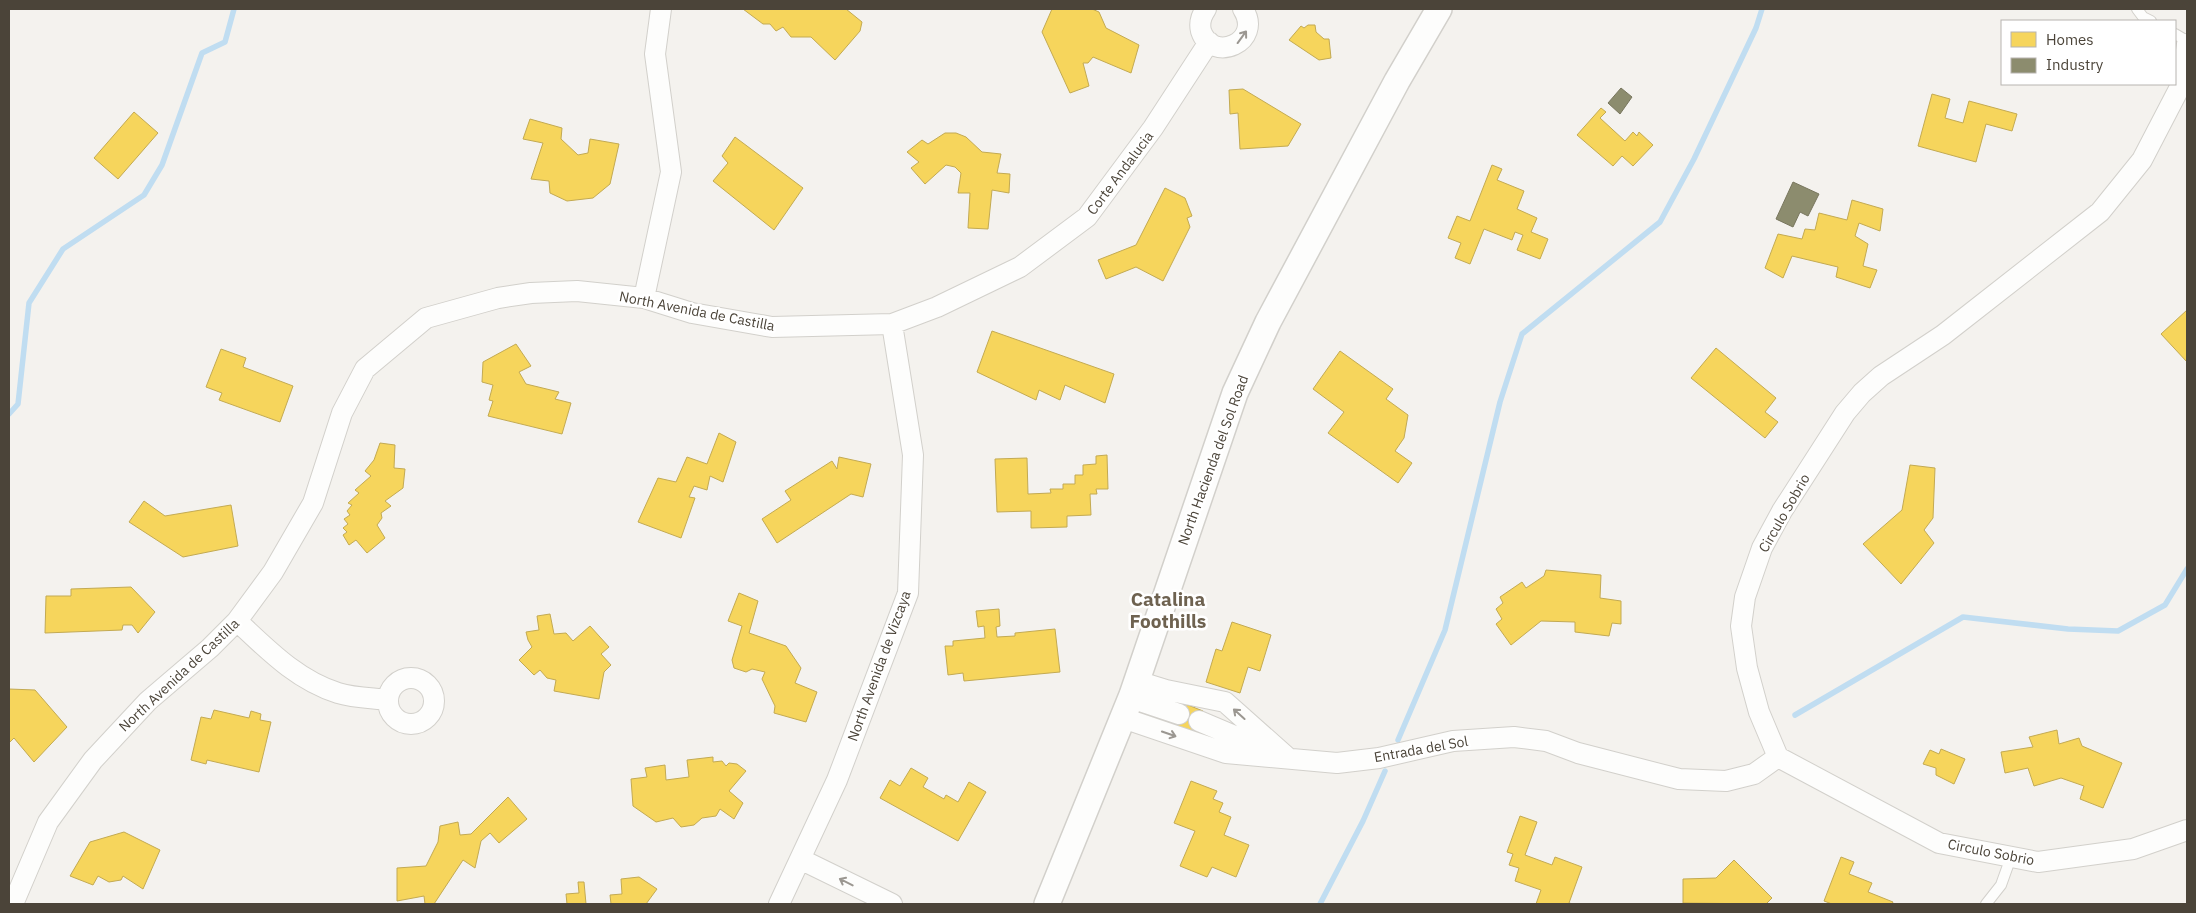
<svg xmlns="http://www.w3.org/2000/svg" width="2196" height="913" viewBox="0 0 2196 913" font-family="'IBM Plex Sans',sans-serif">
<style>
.homes{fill:#f6d55c;stroke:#c3aa52}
.industry{fill:#8c8c6e;stroke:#78765e}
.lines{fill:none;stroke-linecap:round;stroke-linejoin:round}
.stream{stroke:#c0ddf1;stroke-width:5.5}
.service-casing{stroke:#d2d0cb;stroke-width:12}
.minor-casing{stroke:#d2d0cb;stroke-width:22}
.tertiary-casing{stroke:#d2d0cb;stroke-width:28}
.service{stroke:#fdfdfc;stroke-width:10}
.minor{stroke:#fdfdfc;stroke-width:20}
.tertiary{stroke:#fdfdfc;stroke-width:25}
.oneway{stroke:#9b9791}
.labels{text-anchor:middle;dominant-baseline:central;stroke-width:5;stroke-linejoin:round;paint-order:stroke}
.street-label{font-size:14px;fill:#4b4439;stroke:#fff}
.district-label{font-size:19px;font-weight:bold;fill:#6e6250;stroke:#fff}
</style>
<rect width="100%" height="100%" fill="#f4f2ee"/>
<!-- homes -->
<path class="homes" d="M743,9H846L862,22L860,31L835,60L811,37H791L783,27L776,31L770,24H763Z
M1052,9H1092L1099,12L1106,28L1139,45L1131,73L1093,57L1088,63H1083L1089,86L1070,93L1042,32Z
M1308,25H1315L1316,32L1324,39H1329L1331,58L1319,60L1289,40L1301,26L1304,28Z
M1243,89L1301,124L1288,146L1240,149L1238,113L1230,114L1229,90Z
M1932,94L1950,99L1945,118L1963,123L1969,101L2017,114L2012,131L1986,124L1976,162L1918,146Z
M1601,108L1606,112L1600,118L1625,141L1633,132L1637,136L1639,132L1653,145L1633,166L1622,156L1613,166L1577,135Z
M134,112L158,133L118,179L94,158Z
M530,119L562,128L561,139L578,155L588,153L590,139L619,144L610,184L593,198L567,201L550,193L549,181L531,179L543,143L523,139Z
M945,133H956L966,137L982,152L1001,154L997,173L1010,174L1009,193L992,190L988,229L968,228L970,193H958L961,173L955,167L946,165L925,184L911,168L919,162L907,152L922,140L928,144Z
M735,137L803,188L774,230L713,181L728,163L722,156Z
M1492,165L1502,169L1497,180L1524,191L1517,209L1537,218L1531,232L1548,239L1540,259L1517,250L1523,235L1515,232L1512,240L1484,229L1470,264L1455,258L1461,243L1448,238L1457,216L1470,221Z
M1165,188L1185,198L1192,216L1187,218L1190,227L1163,281L1136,267L1106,279L1098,260L1136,245Z
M1852,200L1883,209L1880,231L1859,223L1855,236L1868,244L1863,266L1877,270L1870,288L1836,277L1838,267L1792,256L1783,278L1765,268L1778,234L1802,239L1805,229L1815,230L1819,213L1847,220Z
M2187,310V362L2161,334Z
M992,331L1114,374L1105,403L1065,385L1060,400L1039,390L1036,400L977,372Z
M516,344L531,366L519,372L526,384L559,392L555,399L571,403L562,434L488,416L493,401L489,400L493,385L482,382L483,362Z
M1716,348L1776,398L1765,412L1778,422L1765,438L1691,378Z
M221,349L246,358L243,367L293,386L280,422L219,400L222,393L206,387Z
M1340,351L1393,389L1386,399L1408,415L1404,438L1395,451L1412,463L1398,483L1328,433L1344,412L1313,389Z
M719,433L736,442L723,482L710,476L707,490L694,486L689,497L695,498L681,538L638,522L658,478L676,482L687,457L707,464Z
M380,443L395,445L394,468L405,469L403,488L385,501L391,506L381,513L382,518L377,525L385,538L367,553L356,540L349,545L343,535L347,532L343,528L348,524L344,519L350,515L347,511L352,505L348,503L359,493L355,490L371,476L365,471L374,460Z
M1107,455L1108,489H1096L1097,494H1090L1091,515L1067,516V527L1031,528V511L997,512L995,459L1027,458L1028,494L1051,493L1050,489H1063V484H1075V475H1083V465L1096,464V456Z
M839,457L871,464L863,497L851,494L777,543L762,519L791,500L785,491L832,461L837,469Z
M1910,465L1935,468L1933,518L1924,530L1934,543L1901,584L1863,544L1902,510Z
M144,501L165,516L231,505L238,546L183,557L129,522Z
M1546,570L1601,575L1600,598L1621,601V624L1612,623L1609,636L1575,632V622L1541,621L1511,645L1496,624L1502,619L1496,609L1503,603L1500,597L1522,582L1526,588L1544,576Z
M131,587L155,612L138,633L132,625H123L122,630L45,633L46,596H71V589Z
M739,593L758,601L749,633L786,646L801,668L795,683L817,692L806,722L774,713L775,706L762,679L765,672L752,669L746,672L734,668L732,660L742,626L728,621Z
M999,609L1000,626L996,627L997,637L1015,636V633L1055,629L1060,672L964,681L963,673L948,675L945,646H953V641L985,638L984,626L978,627L976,611Z
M550,614L554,634L566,633L573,641L590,626L609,647L601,654L611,665L604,672L599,699L554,691L556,680L547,678L540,670L534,675L519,660L532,647L528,640L526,632L539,630L537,616Z
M1232,622L1271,635L1260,671L1248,667L1240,693L1206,682L1216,649L1222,651Z
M9,689L35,690L67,727L34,762L14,738L9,743Z
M1183,703L1203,711L1194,734L1174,727Z
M214,710L249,718L251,711L261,714L260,720L271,722L259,772L207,760L206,764L191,760L201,717L211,719Z
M2057,730L2059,744L2079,738L2082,746L2122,763L2103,808L2080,799L2084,786L2061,778L2034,786L2028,768L2005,773L2001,752L2033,747L2029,737Z
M1941,749L1965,759L1954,784L1936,775V768L1923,764L1930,750L1939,754Z
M713,757V762L722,761L726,766L729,763L737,764L746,771L729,791L743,803L734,819L720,809L716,816L702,818L694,825L681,827L673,818L656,822L633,806L631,779L647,777L645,768L665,765L666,780L689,777L687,760Z
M911,768L928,778L923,787L944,799L946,795L958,802L969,782L986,792L958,841L880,798L890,780L900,786Z
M1191,781L1217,791L1213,799L1223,803L1219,812L1231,817L1224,835L1249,845L1236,877L1212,867L1207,877L1180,866L1195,831L1174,823Z
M508,797L527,819L499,843L490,833L481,841L475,868L463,860L434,904H425L424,896L397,901V868L426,866L438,842L440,826L458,822L460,835L471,834Z
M1520,816L1537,822L1525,855L1552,865L1555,857L1582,867L1569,903L1573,904H1536L1541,890L1515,881L1519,868L1509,865L1513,854L1507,852Z
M124,832L160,850L143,889L123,876L121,880L109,882L98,876L93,885L70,876L90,842Z
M1841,857L1854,862L1849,874L1872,883L1868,892L1893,902L1892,904H1832L1824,901Z
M1734,860L1772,898L1766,904L1683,903V879L1716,878Z
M639,877L657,889L646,904H611L610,895L622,894L621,879Z
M578,882H584L586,904H567L566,894L579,893Z"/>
<!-- industry -->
<path class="industry" d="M1621,88L1632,97L1620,114L1608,103Z
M1793,182L1819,194L1808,216L1800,212L1793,227L1776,219Z"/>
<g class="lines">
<!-- stream -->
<path class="stream" d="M9,414L18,404L29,303L63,249L144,195L162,165L202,53L225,42L234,9
M1795,715L1963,617L2068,629L2118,631L2165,605L2187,569
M1398,740L1445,630L1500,402L1522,334L1660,222L1694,159L1756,28L1762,9
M1320,904L1363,821L1385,771"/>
<!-- service casing -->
<g class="service-casing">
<path id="service" d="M2137,9L2143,17L2151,21
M2175,34L2187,41
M1986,904L2001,885L2011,857"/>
</g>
<!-- minor casing -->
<g class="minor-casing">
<path id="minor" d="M1206,9C1201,16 1199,23 1201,31C1212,64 1264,42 1243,9
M2187,44L2181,85L2142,160L2100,212L1943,335L1881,376L1862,393L1845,413L1782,511L1762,548L1745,597L1741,626L1747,668L1759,712L1778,757L1939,843L2038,862L2133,849L2187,830
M644,298L671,172L655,54L661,9
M237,621C268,650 297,680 338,693C354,698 372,698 388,700
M388 701a23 23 0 1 1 46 0a23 23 0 1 1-46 0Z
M1137,681L1166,690L1225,702L1288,758
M1131,698L1179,714
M1123,718L1226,753L1337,763L1379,758L1453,741L1514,737L1546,741L1578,753L1679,779L1726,781L1754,774L1778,757
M1199,721L1270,751
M800,859L892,904
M13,904L48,822L93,760L148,701L210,648L237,621L273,572L313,503L342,413L365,369L426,318L498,298L531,293L577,291L644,298L692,313L772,327L892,324L937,307L1020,267L1087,217L1153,128L1209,42
M779,904L837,780L908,593L913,455L892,324"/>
</g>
<!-- tertiary casing -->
<g class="tertiary-casing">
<path id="tertiary" d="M1047,904L1132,695L1235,393L1268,322L1397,81L1439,9"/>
</g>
<!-- service -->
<use href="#service" class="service"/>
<!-- minor -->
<use href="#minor" class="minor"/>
<!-- tertiary -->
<use href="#tertiary" class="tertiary"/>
</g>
<!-- one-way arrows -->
<defs><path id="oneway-shaft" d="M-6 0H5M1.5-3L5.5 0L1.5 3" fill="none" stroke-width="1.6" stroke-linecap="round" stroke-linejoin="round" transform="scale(1.25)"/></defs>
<g class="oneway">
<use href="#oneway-shaft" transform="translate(1242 37) rotate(-54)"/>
<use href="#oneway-shaft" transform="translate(1239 714) rotate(-138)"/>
<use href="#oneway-shaft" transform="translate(1169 734) rotate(19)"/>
<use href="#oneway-shaft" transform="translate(846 882) rotate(-153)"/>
</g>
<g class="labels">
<!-- street labels -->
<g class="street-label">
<text transform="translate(1120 173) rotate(-53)">Corte Andalucia</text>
<text transform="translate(697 311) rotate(11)">North Avenida de Castilla</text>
<text transform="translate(1213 460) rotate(-70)">North Hacienda del Sol Road</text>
<text transform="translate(1784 513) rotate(-60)">Circulo Sobrio</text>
<text transform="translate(879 666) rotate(-70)">North Avenida de Vizcaya</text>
<text transform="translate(179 675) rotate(-43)">North Avenida de Castilla</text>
<text transform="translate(1421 749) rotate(-10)">Entrada del Sol</text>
<text transform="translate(1991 852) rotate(11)">Circulo Sobrio</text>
</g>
<!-- district labels -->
<g class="district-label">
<text x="1168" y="599">Catalina<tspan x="1168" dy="22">Foothills</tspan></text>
</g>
</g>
<!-- border -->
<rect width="2196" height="913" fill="none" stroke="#4b4439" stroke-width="20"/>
<!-- legend -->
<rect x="2001" y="20" width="175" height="65" fill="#ffffff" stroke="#b7b4b0"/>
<rect x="2011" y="32" width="25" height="15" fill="#f6d55c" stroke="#b7b4b0"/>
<text x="2046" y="45" font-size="15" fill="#4b4439">Homes</text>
<rect x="2011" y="58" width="25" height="15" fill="#8c8c6e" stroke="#b7b4b0"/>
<text x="2046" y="70" font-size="15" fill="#4b4439">Industry</text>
</svg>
